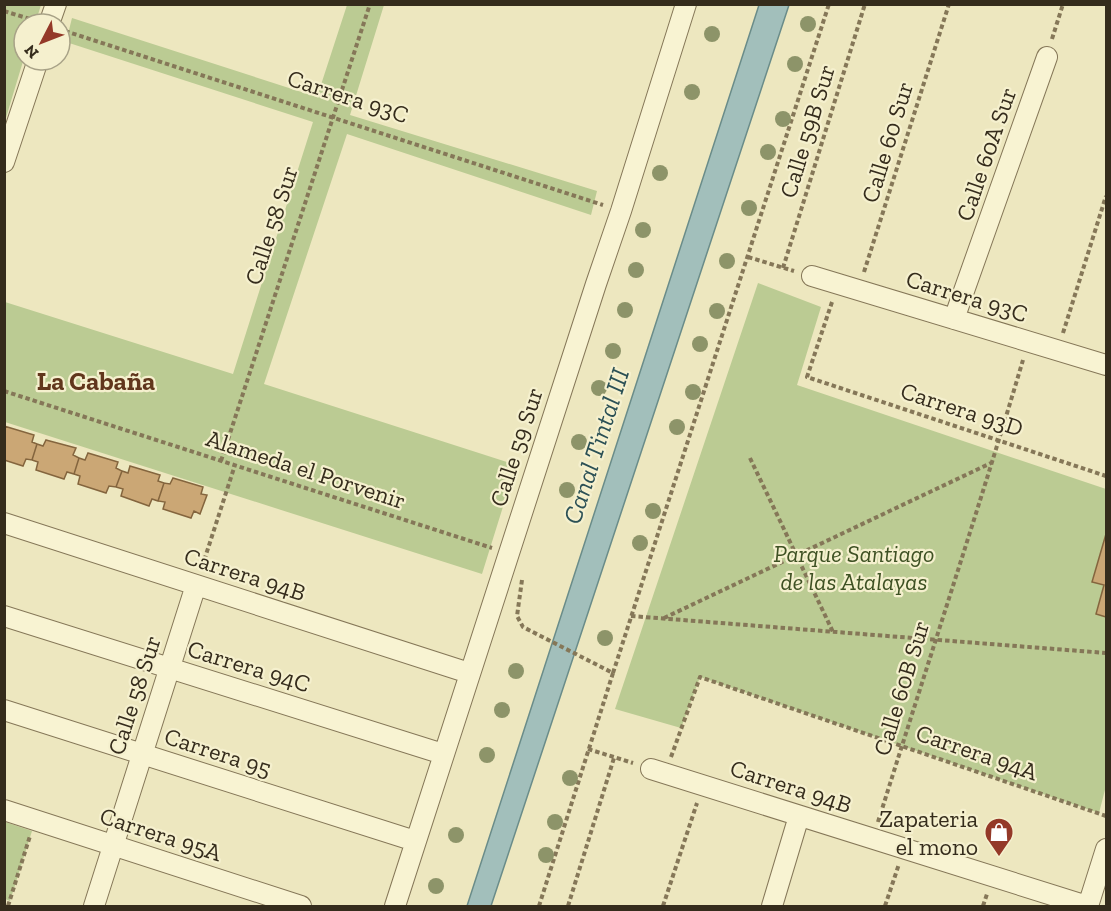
<svg xmlns="http://www.w3.org/2000/svg" width="1111" height="911" viewBox="0 0 1111 911" font-family="'Zilla Slab',serif">
<style>
.green{fill:#bbcb93}
.water{fill:#a2bfbb;stroke:#6a8c89;stroke-width:1.5}
.building{fill:#cba775;stroke:#84653e;stroke-width:1.5}
.lines{fill:none;stroke-linecap:round;stroke-linejoin:round}
.street-casing{stroke:#857758;stroke-width:22}
.path{stroke:#857758;stroke-width:4;stroke-dasharray:4.5 3;stroke-linecap:butt}
.street{stroke:#f8f3d2;stroke-width:20}
.tree{fill:#8d9469}
.labels{text-anchor:middle;dominant-baseline:central;stroke-width:4.5;stroke-linejoin:round;paint-order:stroke}
.street-label{font-size:24px;fill:#352c1c;stroke:#f5f0ce}
.park-label{font-size:24px;font-style:italic;fill:#3e5123;stroke:#f5f0ce}
.poi-label{font-size:24px;fill:#352c1c;stroke:#f5f0ce;text-anchor:end}
.neighbourhood-label{font-size:26px;font-weight:bold;fill:#61361c;stroke:#f5f0ce}
.water-label{font-size:26px;font-style:italic;fill:#2b5055;stroke:#f5f0ce}
</style>
<rect width="100%" height="100%" fill="#ede7bf"/>
<!-- green -->
<path class="green" d="M5,4L41,5L35,24H24V58L5,121Z
M347,5H384L350,115L597,191L591,215L347,134L264,384L516,465L482,574L5,422V302L233,374L313,122L66,42L72,18L317,97Z
M758,283L821,307L797,385L1106,489V534L1092,581L1104,585L1096,613L1106,617V786L1099,813L700,677L681,728L615,709Z
M5,822L32,831L10,901L5,899Z"/>
<!-- water -->
<path class="water" d="M759,5H789L491,906H467Z"/>
<!-- building -->
<path class="building" d="M4,426L34,435L32,442L37,444L32,460L26,459L23,466L4,460Z
M46,440L76,448L73,455L79,458L74,474L67,472L64,479L36,470L38,462L32,460L37,444L43,446Z
M88,453L118,462L116,468L122,471L116,487L109,486L106,493L78,484L80,476L74,474L79,458L85,460Z
M130,466L160,475L158,481L164,483L158,501L152,499L149,506L121,496L123,489L116,487L122,471L128,473Z
M173,478L203,487L201,494L207,495L200,514L194,511L191,518L163,509L165,502L158,501L164,483L170,484Z
M1106,534V617L1096,614L1104,585L1092,582Z"/>
<g class="lines">
<!-- street casing -->
<g class="street-casing">
<path id="street" d="M49,24L56,4
M4,162L38,60
M812,276L1106,365
M954,319L1047,57
M4,523L469,673
M4,616L443,754
M4,710L415,841
M651,769L1087,906
M4,810L301,906
M94,906L196,585
M395,906L596,284L621,211L686,4
M772,906L799,816
M1088,906L1106,849"/>
</g>
<!-- path -->
<path class="path" d="M4,11L33,20
M65,31L603,205
M1052,39L1063,4
M748,257L794,271
M783,268L865,4
M864,272L949,4
M832,302L807,377L1106,476
M1063,333L1106,196
M4,391L492,548
M750,458L833,632
M221,461L370,4
M202,567L235,465
M522,580L517,616L523,627L613,673L539,906
M631,616L1106,653
M664,618L991,463
M613,673L829,4
M588,749L633,763
M671,757L700,677L1106,816
M878,822C926,668 977,515 1023,360
M8,906L30,836
M568,906L614,758
M663,906L697,803
M885,906L899,864
M983,906L987,894"/>
<!-- street -->
<use href="#street" class="street"/>
</g>
<!-- trees -->
<g class="tree">
<circle cx="808" cy="24" r="8"/>
<circle cx="712" cy="34" r="8"/>
<circle cx="795" cy="64" r="8"/>
<circle cx="692" cy="92" r="8"/>
<circle cx="783" cy="119" r="8"/>
<circle cx="768" cy="152" r="8"/>
<circle cx="660" cy="173" r="8"/>
<circle cx="749" cy="208" r="8"/>
<circle cx="643" cy="230" r="8"/>
<circle cx="727" cy="261" r="8"/>
<circle cx="636" cy="270" r="8"/>
<circle cx="625" cy="310" r="8"/>
<circle cx="717" cy="311" r="8"/>
<circle cx="700" cy="344" r="8"/>
<circle cx="613" cy="351" r="8"/>
<circle cx="599" cy="388" r="8"/>
<circle cx="693" cy="392" r="8"/>
<circle cx="677" cy="427" r="8"/>
<circle cx="579" cy="442" r="8"/>
<circle cx="567" cy="490" r="8"/>
<circle cx="653" cy="511" r="8"/>
<circle cx="640" cy="543" r="8"/>
<circle cx="605" cy="638" r="8"/>
<circle cx="516" cy="671" r="8"/>
<circle cx="502" cy="710" r="8"/>
<circle cx="487" cy="755" r="8"/>
<circle cx="570" cy="778" r="8"/>
<circle cx="555" cy="822" r="8"/>
<circle cx="456" cy="835" r="8"/>
<circle cx="546" cy="855" r="8"/>
<circle cx="436" cy="886" r="8"/>
</g>
<!-- icons -->
<defs>
<g id="shop-pin" transform="scale(1.5)"><path d="M0 17L-7.5 6A9.5 9.5 0 1 1 7.5 6Z" fill="#943928" stroke="#f5f0ce"/><path d="M-5-2.5h2.3a2.7 3.5 0 0 1 5.4 0H5L5.5 6h-11ZM-1.5-2.5h3a1.5 2.3 0 0 0-3 0Z" fill="#fff"/></g>
</defs>
<g fill-rule="evenodd">
<use href="#shop-pin" x="999" y="832"/>
</g>
<g class="labels">
<!-- street labels -->
<g class="street-label">
<text transform="translate(348 96) rotate(18)">Carrera 93C</text>
<text transform="translate(807 131) rotate(-73)">Calle 59B Sur</text>
<text transform="translate(887 142) rotate(-73)">Calle 60 Sur</text>
<text transform="translate(986 154) rotate(-71)">Calle 60A Sur</text>
<text transform="translate(271 225) rotate(-72)">Calle 58 Sur</text>
<text transform="translate(967 296) rotate(17)">Carrera 93C</text>
<text transform="translate(962 409) rotate(18)">Carrera 93D</text>
<text transform="translate(516 447) rotate(-72)">Calle 59 Sur</text>
<text transform="translate(306 469) rotate(18)">Alameda el Porvenir</text>
<text transform="translate(245 574) rotate(18)">Carrera 94B</text>
<text transform="translate(249 666) rotate(17)">Carrera 94C</text>
<text transform="translate(901 688) rotate(-73)">Calle 60B Sur</text>
<text transform="translate(134 695) rotate(-72)">Calle 58 Sur</text>
<text transform="translate(218 752) rotate(18)">Carrera 95</text>
<text transform="translate(977 752) rotate(19)">Carrera 94A</text>
<text transform="translate(791 786) rotate(18)">Carrera 94B</text>
<text transform="translate(161 834) rotate(18)">Carrera 95A</text>
</g>
<!-- park labels -->
<g class="park-label">
<text x="854" y="553">Parque Santiago<tspan x="854" dy="28">de las Atalayas</tspan></text>
</g>
<!-- poi labels -->
<g class="poi-label">
<text x="978" y="818">Zapateria<tspan x="978" dy="28">el mono</tspan></text>
</g>
<!-- neighbourhood labels -->
<g class="neighbourhood-label">
<text x="96" y="381">La Cabaña</text>
</g>
<!-- water labels -->
<g class="water-label">
<text transform="translate(596 446) rotate(-72)">Canal Tintal III</text>
</g>
</g>
<!-- border -->
<rect width="1111" height="911" fill="none" stroke="#352c1c" stroke-width="12"/>
<!-- north arrow -->
<g transform="translate(42 42) rotate(228)"><circle r="28" fill="#f5f0ce" stroke="#a8a287" stroke-width="1.5"/>
<path d="M0-4.5L10 22L0 15L-10 22Z" fill="#943928"/>
<text y="-9" font-size="16" font-weight="bold" text-anchor="middle" fill="#352c1c">N</text>
</g>
</svg>
